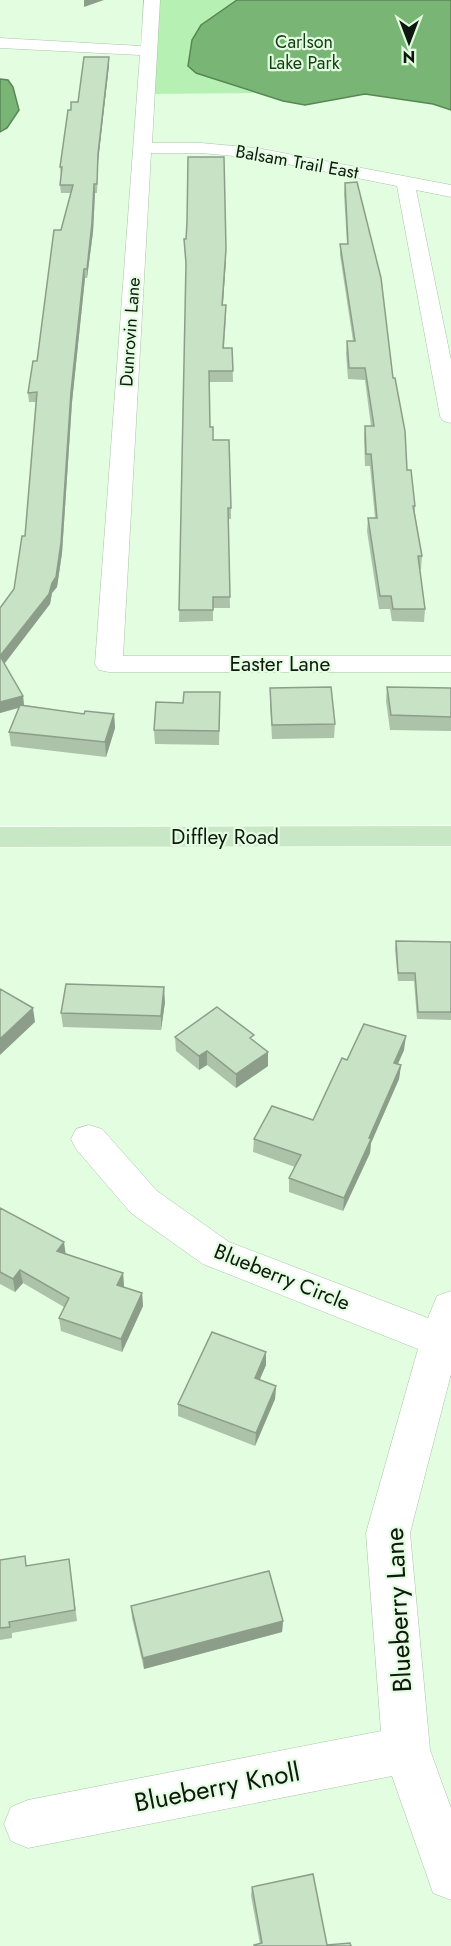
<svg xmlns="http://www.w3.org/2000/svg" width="451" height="1946" viewBox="0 0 451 1946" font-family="Jost,sans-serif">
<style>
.green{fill:#b7f0b3}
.water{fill:#79b575;stroke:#598656;stroke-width:1.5}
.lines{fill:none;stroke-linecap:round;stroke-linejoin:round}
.minor-casing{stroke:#aac4a8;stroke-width:1}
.major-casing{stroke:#fff;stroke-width:1}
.minor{fill:#fff;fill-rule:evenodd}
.major{fill:#c8e7c5;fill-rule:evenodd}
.wall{fill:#acc2a9}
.shaded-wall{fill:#8c9e8a}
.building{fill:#c8e2c5;stroke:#8c9e8a;stroke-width:1.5}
.labels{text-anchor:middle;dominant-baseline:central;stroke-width:4.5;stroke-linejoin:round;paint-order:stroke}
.far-park-label{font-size:18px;fill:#133d12;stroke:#e2fde0}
.far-street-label{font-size:18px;fill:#0f180e;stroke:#e2fde0}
.street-label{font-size:21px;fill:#0f180e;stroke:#e2fde0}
.near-street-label{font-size:26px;fill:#0f180e;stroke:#e2fde0}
</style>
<rect width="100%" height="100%" fill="#e2fde0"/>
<!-- green -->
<path class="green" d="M152,0H451V110L433,104L365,94L305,105L261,93L146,94Z"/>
<!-- water -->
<path class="water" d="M237,0H451V110L433,104L365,94L305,105L283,101L196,73L188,66L192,40L201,25Z
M0,79L8,80L13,87L19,110L7,128L0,132Z"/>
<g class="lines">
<!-- minor casing -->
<g class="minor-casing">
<path id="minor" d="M144,0H160L152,143H201L257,148L451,185V197L416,190L451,360V423L443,421L440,416L397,186L257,158L201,153H151L123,656H451V672H109L99,670L95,664L140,55L0,48V38L141,46Z
M89,1125L102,1129L157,1191L229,1242L428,1318L437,1296L451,1291V1374L410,1533L430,1750L451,1808V1900L433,1893L392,1776L28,1848L11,1841L4,1824L11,1807L28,1800L381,1731L366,1533L418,1349L203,1264L131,1213L76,1149L71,1139L76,1129Z"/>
</g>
<!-- major casing -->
<g class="major-casing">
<path id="major" d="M451,826V846L0,847V827Z"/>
</g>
<!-- minor -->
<use href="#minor" class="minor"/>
<!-- major -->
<use href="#major" class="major"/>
</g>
<!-- wall -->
<path class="wall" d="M109,57V65L98,162L97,193H95L93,232L87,278H85L72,402L62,553L57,587L52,593L50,604L4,663L23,696L24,705L84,714H114L115,728L106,757L11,746L9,732L19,708L0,713V608L14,589L25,536L36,402H29L28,393L37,361L61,230L71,193H61L60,185L61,175L60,167L71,110L78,102Z
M345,183L393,378L407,470L415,506V513L422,556L421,569H420L425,609L424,622L392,621L390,609H379L367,531L368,518H375L370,466H365L364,437L365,426H371L365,380L348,379L346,353L347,341H353L340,255V244H347L344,194Z
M184,239L226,259L223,305L226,316L224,348H232L233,382H209L210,427L231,508V519H228L230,608H213V621L179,622L186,270Z
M387,687L451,688V731L390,730L386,701Z
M270,688L335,724L334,738L272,739L270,702Z
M220,706L219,745L155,744L154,730Z
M396,941L451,942V1020L417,1019L414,981H398L395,949Z
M165,1002L161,1030L63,1027L61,1013Z
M175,1037L254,1040L268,1066L236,1088L207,1065L199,1070L176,1051Z
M404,1050L398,1064L401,1065L399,1079L371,1143L370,1153L343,1211L289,1192V1178L295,1167L253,1152L254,1139L313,1120L347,1060Z
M0,1208L66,1254L123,1273L124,1287L142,1293L143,1306L122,1352L61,1331L59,1318L64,1307L23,1283L15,1292L0,1284Z
M266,1352V1365L259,1380L276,1386L275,1399L255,1446L178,1416V1404Z
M69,1559L77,1621L12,1633V1638L0,1640V1560L27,1566Z
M131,1606L283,1621L282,1632L144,1669L132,1618Z
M252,1887L327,1945L260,1944L251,1896Z"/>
<!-- shaded-wall -->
<path class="shaded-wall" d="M84,0H104L84,7Z
M109,57V65L98,162L97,193L98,154Z
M94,184L95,193L93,232L87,278V269Z
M226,249V259L222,316V305Z
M84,269L85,278L72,402L62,553L57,587L52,593L50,604L2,667L0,656L71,392Z
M23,696L24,706L0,713V702Z
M114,714L115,728L106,757L105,742Z
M164,987L165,1002L161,1030V1016Z
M33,1008L35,1022L0,1055V1039Z
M406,1036L404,1050L392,1077L394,1063Z
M207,1051V1065L199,1070V1056Z
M268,1052V1066L236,1088V1074Z
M401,1065L399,1079L371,1143L370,1153L343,1211L344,1198Z
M64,1242L66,1256L57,1251Z
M20,1270L23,1283L15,1292L13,1279Z
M123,1273L124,1286L118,1298L117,1285Z
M142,1293L143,1306L122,1352L121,1339Z
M266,1352V1365L255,1391V1378Z
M276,1386L275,1399L255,1446L256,1433Z
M283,1621L282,1632L144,1669L143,1658Z"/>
<!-- building -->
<path class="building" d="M84,57H109L98,154L97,184H94L92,223L87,269H84L71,392L61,543L56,577L52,583L49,594L0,656L23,696L0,702V608L14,589L22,536H25L37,392L28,393L33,361H37L54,230H61L73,185H60L62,167H60L68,110H71V102H78Z
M188,157H224L226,249L222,305H226L223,348H232L233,371H209L210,427H213V440H229L231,508H228L230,597H213V610H179L186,263L184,239H186L187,222Z
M357,182L381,278L393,378H395L405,431L407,470H411L415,506H413L422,556H418L425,609H393L391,596H380L368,518H377L371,454H366L365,426H374L365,368H349L347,341H355L340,244H348L345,183Z
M331,687L335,724L272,725L270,688Z
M387,687L451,688V717L391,715Z
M184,692H220L219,731L154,730L156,702L183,703Z
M20,705L84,714L85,711L114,714L105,742L9,732Z
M396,941L451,942V1012H418L415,973H398Z
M66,984L164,987L161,1016L61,1013Z
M0,989L33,1008L0,1039Z
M217,1007L254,1035L250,1038L268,1052L236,1074L207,1051L199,1056L175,1037Z
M364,1024L406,1036L394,1063L401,1065L369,1138L371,1139L344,1198L289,1178L301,1155L254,1139L272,1106L313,1120L342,1058L347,1060Z
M0,1208L64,1242L57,1251L123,1273L117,1285L142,1293L121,1339L59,1318L69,1298L20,1270L13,1279L0,1272Z
M212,1332L266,1352L255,1378L276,1386L256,1433L178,1404Z
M25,1556L26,1566L69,1559L75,1610L9,1622L10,1627L0,1628V1560Z
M269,1571L283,1621L143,1658L131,1606Z
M313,1874L327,1945L350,1943L351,1946H254V1945L262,1943L252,1887Z"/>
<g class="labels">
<!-- far-park labels -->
<g class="far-park-label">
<text x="304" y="42">Carlson<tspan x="304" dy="21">Lake Park</tspan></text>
</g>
<!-- far-street labels -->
<g class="far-street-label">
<text transform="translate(297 162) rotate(10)">Balsam Trail East</text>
<text transform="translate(130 332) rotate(-86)">Dunrovin Lane</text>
</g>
<!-- street labels -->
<g class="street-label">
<text x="280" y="664">Easter Lane</text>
<text x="225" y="837">Diffley Road</text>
<text transform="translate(282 1277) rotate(22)">Blueberry Circle</text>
</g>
<!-- near-street labels -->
<g class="near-street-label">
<text transform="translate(398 1610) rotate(-93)">Blueberry Lane</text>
<text transform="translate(217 1787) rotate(-11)">Blueberry Knoll</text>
</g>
</g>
<!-- north arrow -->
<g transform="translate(409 42) rotate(180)" stroke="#e2fde0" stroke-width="4.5" paint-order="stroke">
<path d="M0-4.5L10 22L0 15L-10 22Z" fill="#0f180e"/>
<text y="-9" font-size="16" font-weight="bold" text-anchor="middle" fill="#0f180e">N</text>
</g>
</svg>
